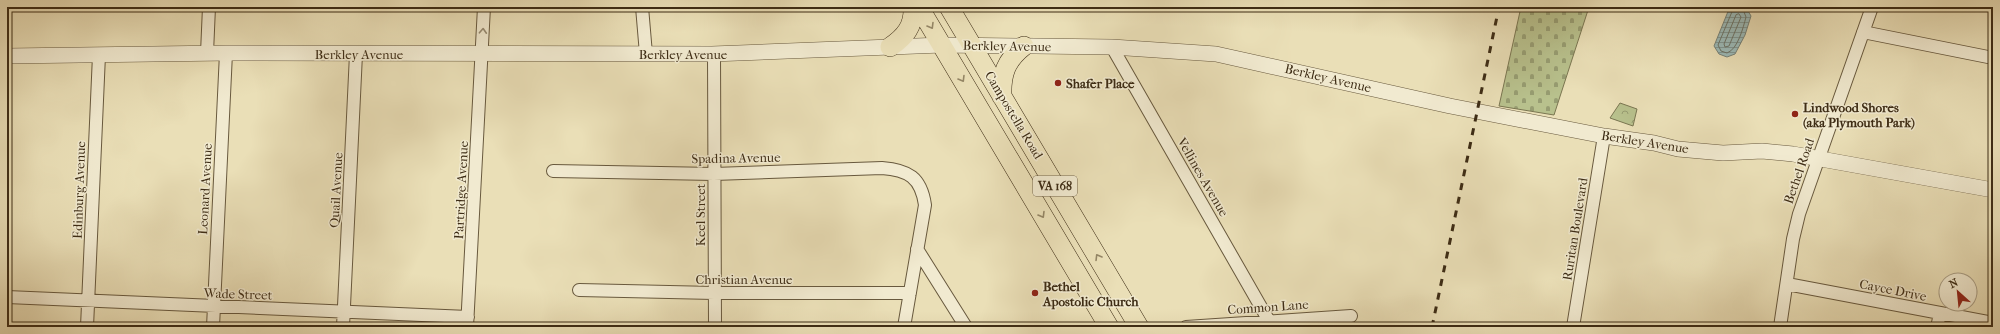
<svg xmlns="http://www.w3.org/2000/svg" width="2000" height="334" viewBox="0 0 2000 334" font-family="'IM FELL French Canon',serif">
<style>
.forest{fill:url(#forest-crowns);stroke:#7a7651}
.cemetery{fill:url(#cemetery-stones);stroke:#7a7651}
.water{fill:url(#water-rules);stroke:#758177}
.lines{fill:none;stroke-linecap:round;stroke-linejoin:round}
.shore{stroke:#6c7366;stroke-width:1}
.minor-casing{stroke:#68593e;stroke-width:14}
.tertiary-casing{stroke:#68593e;stroke-width:16}
.primary-casing{stroke:#3d2c15;stroke-width:20}
.minor{stroke:#f1ead0;stroke-width:12}
.tertiary{stroke:#f1ead0;stroke-width:15}
.primary{stroke:#eadfb7;stroke-width:19}
.rail{stroke:#3d2c15;stroke-width:3;stroke-dasharray:7 7;stroke-linecap:butt}
.oneway{stroke:#948666}
.oneway2{stroke:#978b72}
.poi-dot{fill:#8f2418;stroke:#f1ead0;stroke-width:1.5}
.labels{text-anchor:middle;dominant-baseline:central;stroke-width:3;stroke-linejoin:round;paint-order:stroke}
.shield{fill:#f1ead0;stroke:#73654d;stroke-width:1}
.shield-label{font-size:12px;font-weight:bold;fill:#3d2c15}
.street-label{font-size:13px;fill:#3d2c15;stroke:#f1ead0}
.poi-label{font-size:13px;font-weight:bold;fill:#3d2c15;stroke:#f1ead0;text-anchor:start}
</style>
<defs>
<pattern id="forest-crowns" width="20" height="18" patternUnits="userSpaceOnUse"><rect width="20" height="18" fill="#b8c18d"/><path d="M2 6a3 3 0 1 1 6 0M12 15a3 3 0 1 1 6 0" fill="none" stroke="#979d72"/></pattern>
<pattern id="cemetery-stones" width="16" height="16" patternUnits="userSpaceOnUse"><rect width="16" height="16" fill="#b8c18d"/><path d="M2 7V4a2 2 0 0 1 4 0v3zM10 15v-3a2 2 0 0 1 4 0v3z" fill="#979d72"/></pattern>
<pattern id="water-rules" width="6" height="5" patternUnits="userSpaceOnUse"><rect width="6" height="5" fill="#9bbab8"/><path d="M0 2.5h6" fill="none" stroke="#809794"/></pattern>
</defs>
<rect width="100%" height="100%" fill="#eadfb7"/>
<filter id="stains"><feTurbulence type="fractalNoise" baseFrequency=".005" numOctaves="4"/><feColorMatrix values="0 0 0 0 .2 0 0 0 0 .09 0 0 0 0 .02 0 0 0 .5 -.17"/></filter>
<radialGradient id="worn" r=".72"><stop offset=".6" stop-color="#630" stop-opacity="0"/><stop offset="1" stop-color="#630" stop-opacity=".3"/></radialGradient>
<!-- forest -->
<path class="forest" d="M1620,103L1637,109L1633,126L1610,118Z"/>
<!-- cemetery -->
<path class="cemetery" d="M1521,7H1589L1554,115L1499,106Z"/>
<!-- water -->
<path class="water" d="M1735,7L1747,9L1751,16L1745,35L1735,54L1727,57L1719,54L1714,46L1729,9Z"/>
<g class="lines">
<!-- shore -->
<path class="shore" d="M1734,7L1718,45L1721,51L1727,53C1738,49 1743,28 1746,17L1742,7
M1739,14L1741,17L1729,46L1725,47L1724,44L1736,15Z"/>
<!-- minor casing -->
<g class="minor-casing">
<path id="minor" d="M642,7L646,54
M1863,32L1993,58
M1112,47L1269,321
M207,53L209,7
M714,54L715,327
M553,171L714,174L882,168C908,170 921,177 925,205L904,327
M917,249L966,327
M1787,284L1993,323
M579,290L714,293H910
M7,297L468,317
M87,327L99,55
M213,327L226,53
M343,327L356,54
M467,327L484,7
M1186,327L1351,316
M1573,327L1604,136
M1780,327L1793,239L1799,214L1872,7
M1937,327L1940,314"/>
</g>
<!-- tertiary casing -->
<g class="tertiary-casing">
<path id="tertiary" d="M7,56L226,53L712,54L942,45L1112,47L1216,54L1450,106L1604,136L1654,143L1678,149L1723,153L1762,151L1793,154L1993,190"/>
</g>
<!-- primary casing -->
<g class="primary-casing">
<path id="primary" d="M919,7L1109,327
M949,7L1139,327
M890,47C905,37 914,26 913,7
M1002,97C1001,74 1006,60 1024,46"/>
</g>
<!-- minor -->
<use href="#minor" class="minor"/>
<!-- tertiary -->
<use href="#tertiary" class="tertiary"/>
<!-- primary -->
<use href="#primary" class="primary"/>
<!-- rail -->
<path class="rail" d="M1432,327L1499,7"/>
</g>
<!-- one-way arrows -->
<defs><path id="oneway-chevron" d="M-2-3.5L2.5 0L-2 3.5" fill="none" stroke-width="1.6" stroke-linecap="round" stroke-linejoin="round"/></defs>
<g class="oneway">
<use href="#oneway-chevron" transform="translate(931 26) rotate(59)"/>
<use href="#oneway-chevron" transform="translate(962 79) rotate(59)"/>
<use href="#oneway-chevron" transform="translate(1042 215) rotate(59)"/>
<use href="#oneway-chevron" transform="translate(1098 257) rotate(-121)"/>
</g>
<use class="oneway2" href="#oneway-chevron" transform="translate(483 31) rotate(-87)"/>
<!-- markers -->
<g class="poi-dot">
<circle cx="1058" cy="83" r="4"/>
<circle cx="1795" cy="114" r="4"/>
<circle cx="1035" cy="293" r="4"/>
</g>
<g class="labels">
<!-- shield labels -->
<rect class="shield" x="1033" y="176" width="44" height="20" rx="3"/>
<g class="shield-label">
<text x="1055" y="186">VA 168</text>
</g>
<!-- street labels -->
<g class="street-label">
<text transform="translate(1007 46) rotate(1)">Berkley Avenue</text>
<text x="359" y="54">Berkley Avenue</text>
<text x="683" y="54">Berkley Avenue</text>
<text transform="translate(1328 78) rotate(13)">Berkley Avenue</text>
<text transform="translate(1014 115) rotate(59)">Campostella Road</text>
<text transform="translate(1645 142) rotate(9)">Berkley Avenue</text>
<text transform="translate(736 158) rotate(-1)">Spadina Avenue</text>
<text transform="translate(1799 171) rotate(-71)">Bethel Road</text>
<text transform="translate(1203 177) rotate(60)">Vellines Avenue</text>
<text transform="translate(205 189) rotate(-87)">Leonard Avenue</text>
<text transform="translate(79 190) rotate(-88)">Edinburg Avenue</text>
<text transform="translate(336 190) rotate(-87)">Quail Avenue</text>
<text transform="translate(461 190) rotate(-87)">Partridge Avenue</text>
<text transform="translate(700 215) rotate(-90)">Keel Street</text>
<text transform="translate(1575 229) rotate(-81)">Ruritan Boulevard</text>
<text x="744" y="279">Christian Avenue</text>
<text transform="translate(1893 290) rotate(11)">Cayce Drive</text>
<text transform="translate(238 294) rotate(2)">Wade Street</text>
<text transform="translate(1268 307) rotate(-4)">Common Lane</text>
</g>
<!-- poi labels -->
<g class="poi-label">
<text x="1066" y="83">Shafer Place</text>
<text x="1803" y="107">Lindwood Shores<tspan x="1803" dy="15">(aka Plymouth Park)</tspan></text>
<text x="1043" y="286">Bethel<tspan x="1043" dy="15">Apostolic Church</tspan></text>
</g>
</g>
<!-- margin -->
<rect width="2000" height="334" fill="none" stroke="#eadfb7" stroke-width="24"/>
<rect x="8" y="8" width="1984" height="318" fill="none" stroke="#3d2c15" stroke-width="2"/>
<rect x="12" y="12" width="1976" height="310" fill="none" stroke="#3d2c15"/>
<!-- north arrow -->
<g transform="translate(1958 292) rotate(333)"><circle r="19" fill="#f1ead0" stroke="#a99e85"/>
<path d="M0-3L7 15L0 10L-7 15Z" fill="#8f2418"/>
<text y="-6" font-size="11" font-weight="bold" text-anchor="middle" fill="#3d2c15">N</text>
</g>
<rect width="100%" height="100%" filter="url(#stains)"/>
<rect width="100%" height="100%" fill="url(#worn)"/>
</svg>
